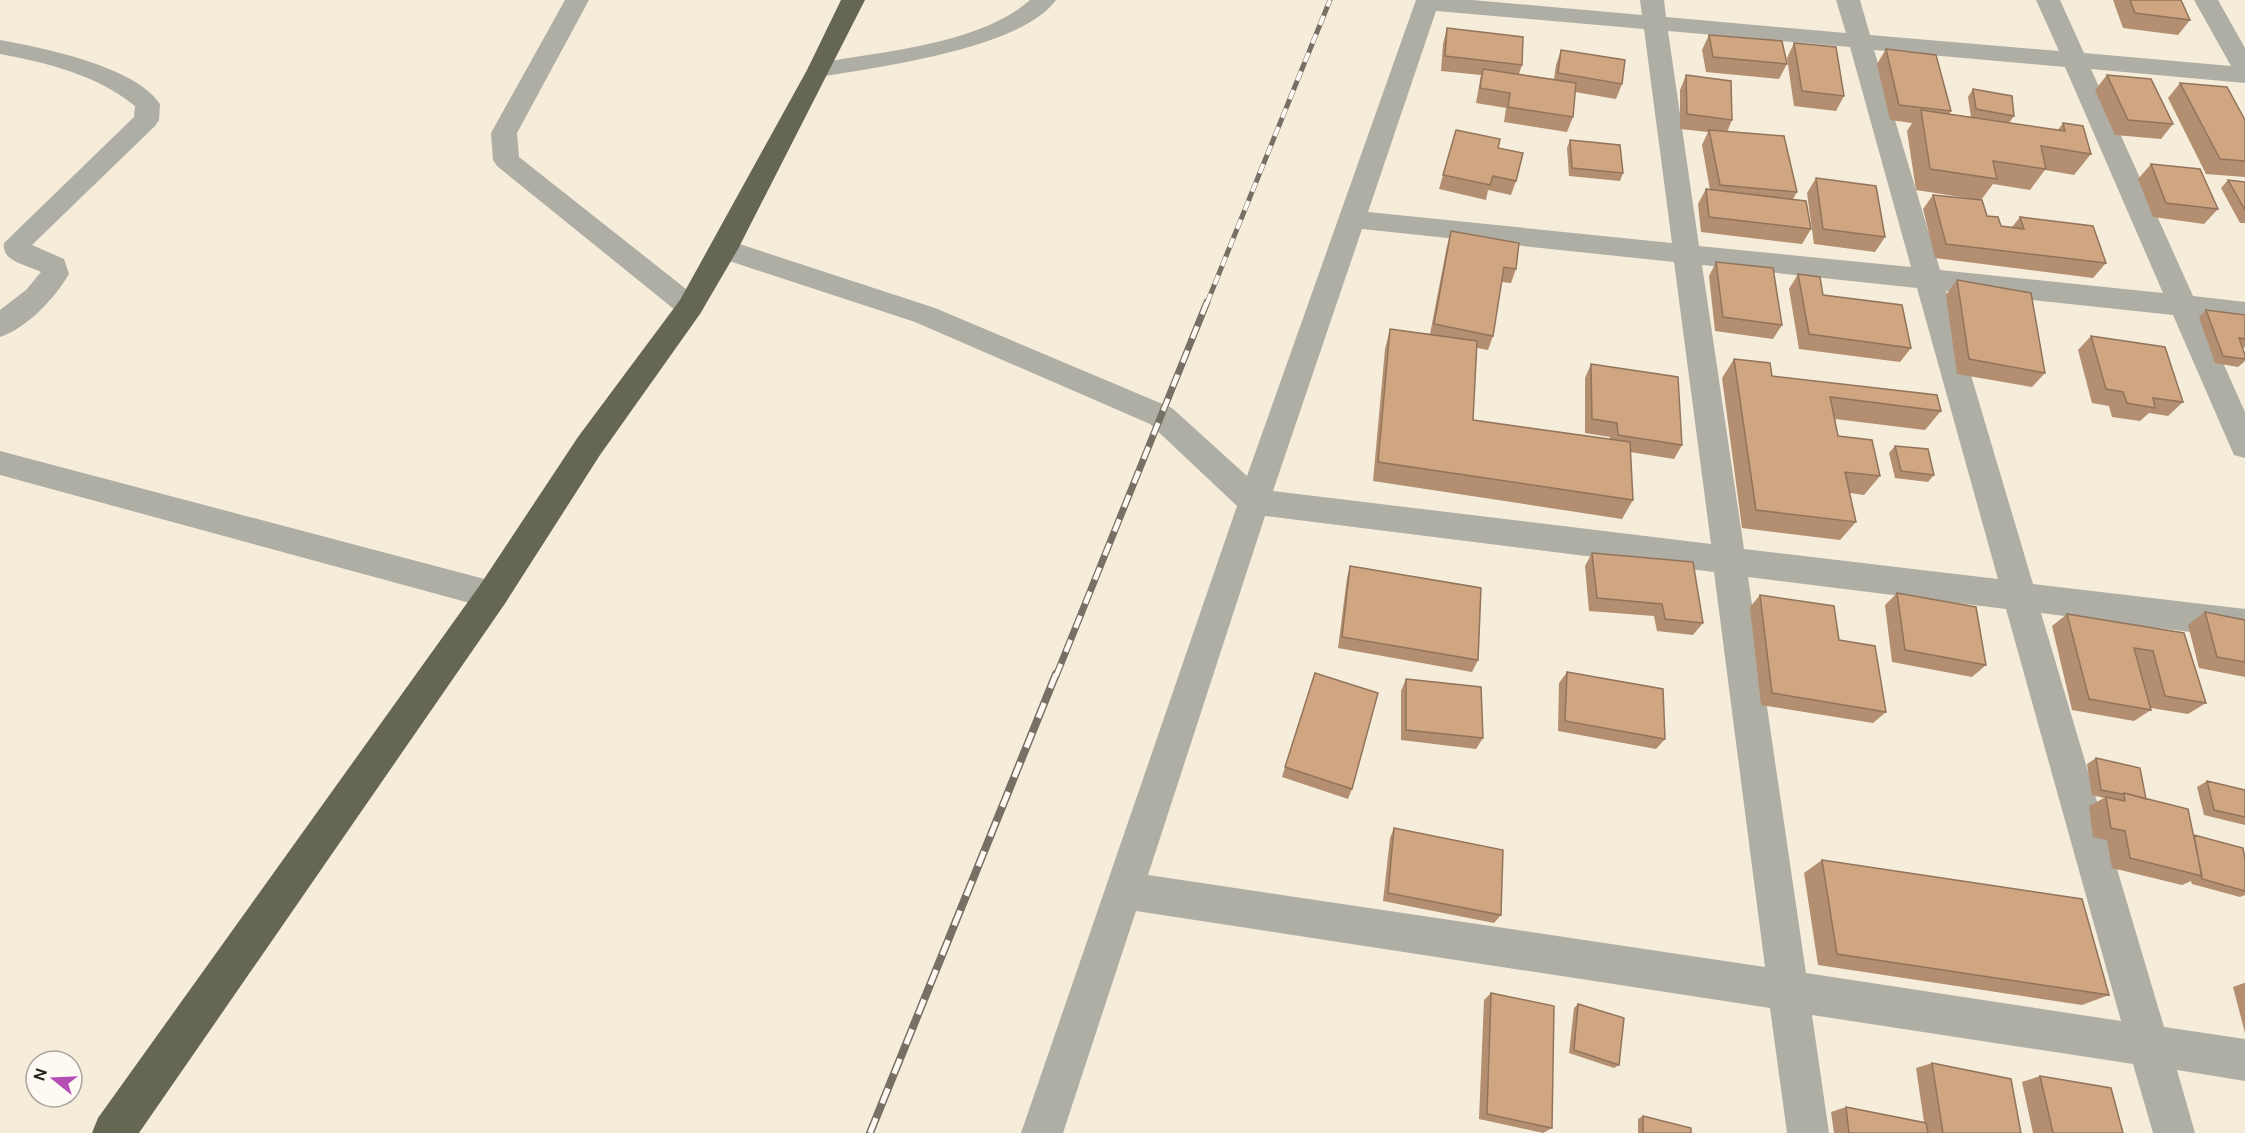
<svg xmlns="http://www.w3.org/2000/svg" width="2245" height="1133" viewBox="0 0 2245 1133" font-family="'DM Sans',sans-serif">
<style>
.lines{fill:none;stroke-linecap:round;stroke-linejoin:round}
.minor{fill:#aeaea5;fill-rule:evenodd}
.highway{fill:#666654;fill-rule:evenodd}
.rail-far2-casing{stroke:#777165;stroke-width:5}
.rail-far1-casing{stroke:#777165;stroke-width:7}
.rail-casing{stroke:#777165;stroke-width:8}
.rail-far2{stroke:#fefaf3;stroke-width:4;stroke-dasharray:10;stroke-linecap:butt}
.rail-far1{stroke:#fefaf3;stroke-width:4.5;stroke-dasharray:13;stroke-linecap:butt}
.rail{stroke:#fefaf3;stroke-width:5;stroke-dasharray:16;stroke-linecap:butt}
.wall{fill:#b38e70}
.building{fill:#d0a582;stroke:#92745b;stroke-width:1.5}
</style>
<rect width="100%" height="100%" fill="#f6ecda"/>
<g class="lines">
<!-- minor -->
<path class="minor" d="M565,0H589L517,133L519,157L700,300L704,307L700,314L690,317L680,314L497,166L493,160L491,133Z
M1030,0H1056C1021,49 877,67 819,77L810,75L807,70L810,65L819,63C883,51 981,44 1030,0Z
M1416,0H1472L1642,15L1640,0H1664L1666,17L1846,33L1836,0H1860L1870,35L2059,51L2036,0H2060L2084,53L2231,66L2194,0H2218L2245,48V83L2091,69L2193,296L2245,302V322L2203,318L2245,412V458L2234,455L2230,446L2173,315L1946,291L2033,584L2245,609V639L2041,613L2164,1027L2245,1039V1081L2177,1070L2195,1133H2153L2133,1064L1812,1015L1829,1133H1787L1770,1008L1136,911L1063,1133H1021L1237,506L1150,424L915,322L714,256L710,249L714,242L724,239L935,308L1172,408L1247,476ZM1436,11L1644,29L1672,243L1368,212ZM1668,31L1850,47L1911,267L1699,246ZM1874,50L2065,67L2163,293L1940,270ZM1362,229L1674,262L1711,544L1273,491ZM1702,265L1917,288L1998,579L1744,549ZM1265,516L1714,572L1765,967L1148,875ZM1748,577L2006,609L2121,1021L1806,973Z
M0,40C43,48 135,66 160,104L159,120L155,126L32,245L64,259L69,274C55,298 27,328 0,337V310L26,290L41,272C28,265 1,262 4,243L134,117L135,106C97,75 48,63 0,54Z
M0,451L492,581L504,585L509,595L504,605L492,609L0,475Z"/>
<!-- highway -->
<path class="highway" d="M841,0H865L738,249L700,314L600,455L504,605L139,1133H92L98,1118L480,585L578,437L680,300L807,70Z"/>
<!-- rail-far2 casing -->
<g class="rail-far2-casing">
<path id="rail-far2" d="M1207,303L1330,0"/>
</g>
<!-- rail-far1 casing -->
<g class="rail-far1-casing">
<path id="rail-far1" d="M1056,676L1207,302"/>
</g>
<!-- rail casing -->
<g class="rail-casing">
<path id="rail" d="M870,1133L1056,674"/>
</g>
<!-- rail-far2 -->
<use href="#rail-far2" class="rail-far2"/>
<!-- rail-far1 -->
<use href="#rail-far1" class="rail-far1"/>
<!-- rail -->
<use href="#rail" class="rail"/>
</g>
<!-- wall -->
<path class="wall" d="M2113,0H2181L2190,20L2178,35L2123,28Z
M1447,28L1522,65L1519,74L1554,79L1556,65L1561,50L1622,84L1616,99L1575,92L1573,117L1567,132L1504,122L1506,108L1476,103L1481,75L1441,71L1443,44Z
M1709,35L1787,64L1779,79L1706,72L1702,50Z
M1794,43L1844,96L1836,111L1794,106L1787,58Z
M1886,49L1951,111L1949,114L1971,117L1968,97L1973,89L2014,116L2009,123L2058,130L2063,123L2091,154L2074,175L2045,170L2030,190L1993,184L1981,200L1987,216L2001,226L2012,227L2020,217L2106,263L2093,278L1935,258L1923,209L1933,195L1980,200L1916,190L1907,131L1912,123L1890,120L1877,64Z
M1686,75L1732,120L1727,132L1797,192L1793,199L1811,229L1802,244L1701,232L1698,204L1706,189L1710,190L1702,145L1708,132L1680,129V90Z
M2107,75L2173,124L2161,139L2115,135L2095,90Z
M2180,83L2245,120V177L2206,174L2168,98Z
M1570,140L1623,173L1620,181L1569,176L1567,148Z
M1498,148L1516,181L1511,195L1488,190L1486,200L1439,189L1443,175Z
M2151,164L2218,209L2204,224L2153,217L2138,179Z
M1816,178L1885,237L1875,252L1814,244L1807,193Z
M2228,180L2245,182V223H2240L2221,188Z
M1451,231L1516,269L1511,283L1501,282L1493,336L1488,350L1477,348L1473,420L1610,439V437L1585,433V378L1591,364L1682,445L1674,459L1630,452L1633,500L1622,519L1373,481L1385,349L1390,329L1430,334L1447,246Z
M1716,262L1782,325L1773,339L1715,331L1709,276Z
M1798,274L1823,295L1911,348L1900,362L1799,349L1789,289Z
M1957,280L2045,373L2032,387L1957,374L1946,295Z
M2206,310L2245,315V348L2242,347L2245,355V361L2238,367L2215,363L2199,317Z
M2091,336L2183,402L2168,416L2149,413L2140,421L2112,417L2109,406L2092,403L2078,350Z
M1734,359L1772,376L1941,411L1925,430L1835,419L1838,436L1880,476L1864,495L1850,493L1856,522L1840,540L1742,528L1722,378Z
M1895,446L1934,475L1928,482L1895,478L1889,453Z
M1592,553L1703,623L1693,635L1657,631L1654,616L1589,611L1585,566Z
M1350,566L1478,660L1472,672L1338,648L1347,578Z
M1897,593L1986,665L1972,677L1892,662L1885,605Z
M1760,595L1839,640L1886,712L1873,723L1761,705L1750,607Z
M2205,612L2245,620V677L2199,668L2188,625Z
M2067,614L2184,633L2206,703L2188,714L2151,708V710L2134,721L2072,710L2052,626Z
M1567,672L1665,739L1656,749L1558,731L1559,683Z
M1406,679L1483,738L1476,749L1401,740V691Z
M2096,758L2193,836L2245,859V895L2240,897L2192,884L2191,881L2182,885L2112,868L2107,840L2093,837L2089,806L2104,798L2092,795L2087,764Z
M1285,767L1352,789L1348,799L1282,777Z
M2207,781L2245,790V825L2204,815L2197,787Z
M1394,828L1501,915L1494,923L1383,901L1390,838Z
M1822,860L2109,995L2082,1005L1818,965L1804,873Z
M2244,983H2245V1033L2233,987Z
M1491,993L1552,1128L1543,1133L1479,1119L1484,1000Z
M1578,1004L1619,1065L1614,1068L1569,1053L1574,1008Z
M1932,1063L2021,1133H1834L1831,1112L1846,1107L1924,1122L1916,1068Z
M2040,1076L2123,1133H2033L2022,1082Z
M1643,1116L1691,1133H1638V1119Z"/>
<!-- building -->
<path class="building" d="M2130,0H2181L2190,20L2135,13Z
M1447,28L1523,37L1522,65L1445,56Z
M1709,35L1782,41L1787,64L1713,57Z
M1794,43L1836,47L1844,96L1802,91Z
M1886,49L1936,55L1951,111L1899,105Z
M1561,50L1625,60L1622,84L1558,73Z
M1483,69L1576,83L1573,117L1508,107L1510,93L1480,88Z
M1686,75L1731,81L1732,120L1687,114Z
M2107,75L2151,79L2173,124L2128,120Z
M2180,83L2227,87L2245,120V161L2220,159Z
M1973,89L2012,96L2014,116L1976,109Z
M1921,110L2065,131L2063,123L2083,126L2091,154L2041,146L2046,169L1993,161L1997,179L1930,169Z
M1456,130L1500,139L1498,148L1523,153L1516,181L1493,176L1490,185L1443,175Z
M1709,130L1784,136L1797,192L1720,185Z
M1570,140L1620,145L1623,173L1572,168Z
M2151,164L2200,169L2218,209L2166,203Z
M1816,178L1876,186L1885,237L1823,229Z
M2228,180L2245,182V210Z
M1706,189L1806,201L1811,229L1709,217Z
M1933,195L1982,200L1987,216L1998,217L2001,226L2024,229L2020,217L2093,226L2106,263L1946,244Z
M1451,231L1519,243L1516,269L1504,267L1493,336L1434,324Z
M1716,262L1773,268L1782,325L1723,317Z
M1798,274L1820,277L1823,295L1902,305L1911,348L1809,334Z
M1957,280L2031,293L2045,373L1969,359Z
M2206,310L2245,315V339L2239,338L2245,355V359L2223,356Z
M1390,329L1477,341L1473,420L1630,442L1633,500L1378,462Z
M2091,336L2165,347L2183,402L2153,398L2155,408L2127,403L2123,392L2106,389Z
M1734,359L1770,363L1772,376L1937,395L1941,411L1830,397L1838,436L1872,440L1880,476L1845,472L1856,522L1756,510Z
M1591,364L1678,377L1682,445L1618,435L1617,423L1592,419Z
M1895,446L1928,449L1934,475L1901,471Z
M1592,553L1693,562L1703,623L1665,619L1662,604L1597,598Z
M1350,566L1481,588L1478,660L1342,637Z
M1897,593L1976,607L1986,665L1905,650Z
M1760,595L1834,606L1839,640L1875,646L1886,712L1772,693Z
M2205,612L2245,620V662L2217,657Z
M2067,614L2184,633L2206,703L2165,696L2153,651L2134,648L2151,710L2089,699Z
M1567,672L1663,689L1665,739L1565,721Z
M1315,673L1378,693L1352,789L1285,767Z
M1406,679L1481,687L1483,738L1406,730Z
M2096,758L2140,768L2146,799L2124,793L2122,794L2101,790Z
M2207,781L2245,790V817L2214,810Z
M2124,793L2188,809L2202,876L2130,858L2125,831L2111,828L2106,797L2125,801Z
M1394,828L1503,850L1501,915L1388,893Z
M2194,835L2243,848L2245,859V891L2202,879Z
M1822,860L2082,899L2109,995L1837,954Z
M1491,993L1554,1006L1552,1128L1487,1114Z
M1578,1004L1624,1018L1619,1065L1574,1050Z
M1932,1063L2011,1079L2021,1133H1943Z
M2040,1076L2111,1088L2123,1133H2053Z
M1846,1107L1926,1123L1928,1133H1849Z
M1643,1116L1691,1128V1133H1643Z"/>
<!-- north arrow -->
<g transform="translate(54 1079) rotate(288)"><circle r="28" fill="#fefaf3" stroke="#a8a49d" stroke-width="1.5"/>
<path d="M0-4.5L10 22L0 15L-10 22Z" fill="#b34fb5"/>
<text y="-9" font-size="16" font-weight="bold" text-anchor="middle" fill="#28241d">N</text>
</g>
</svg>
